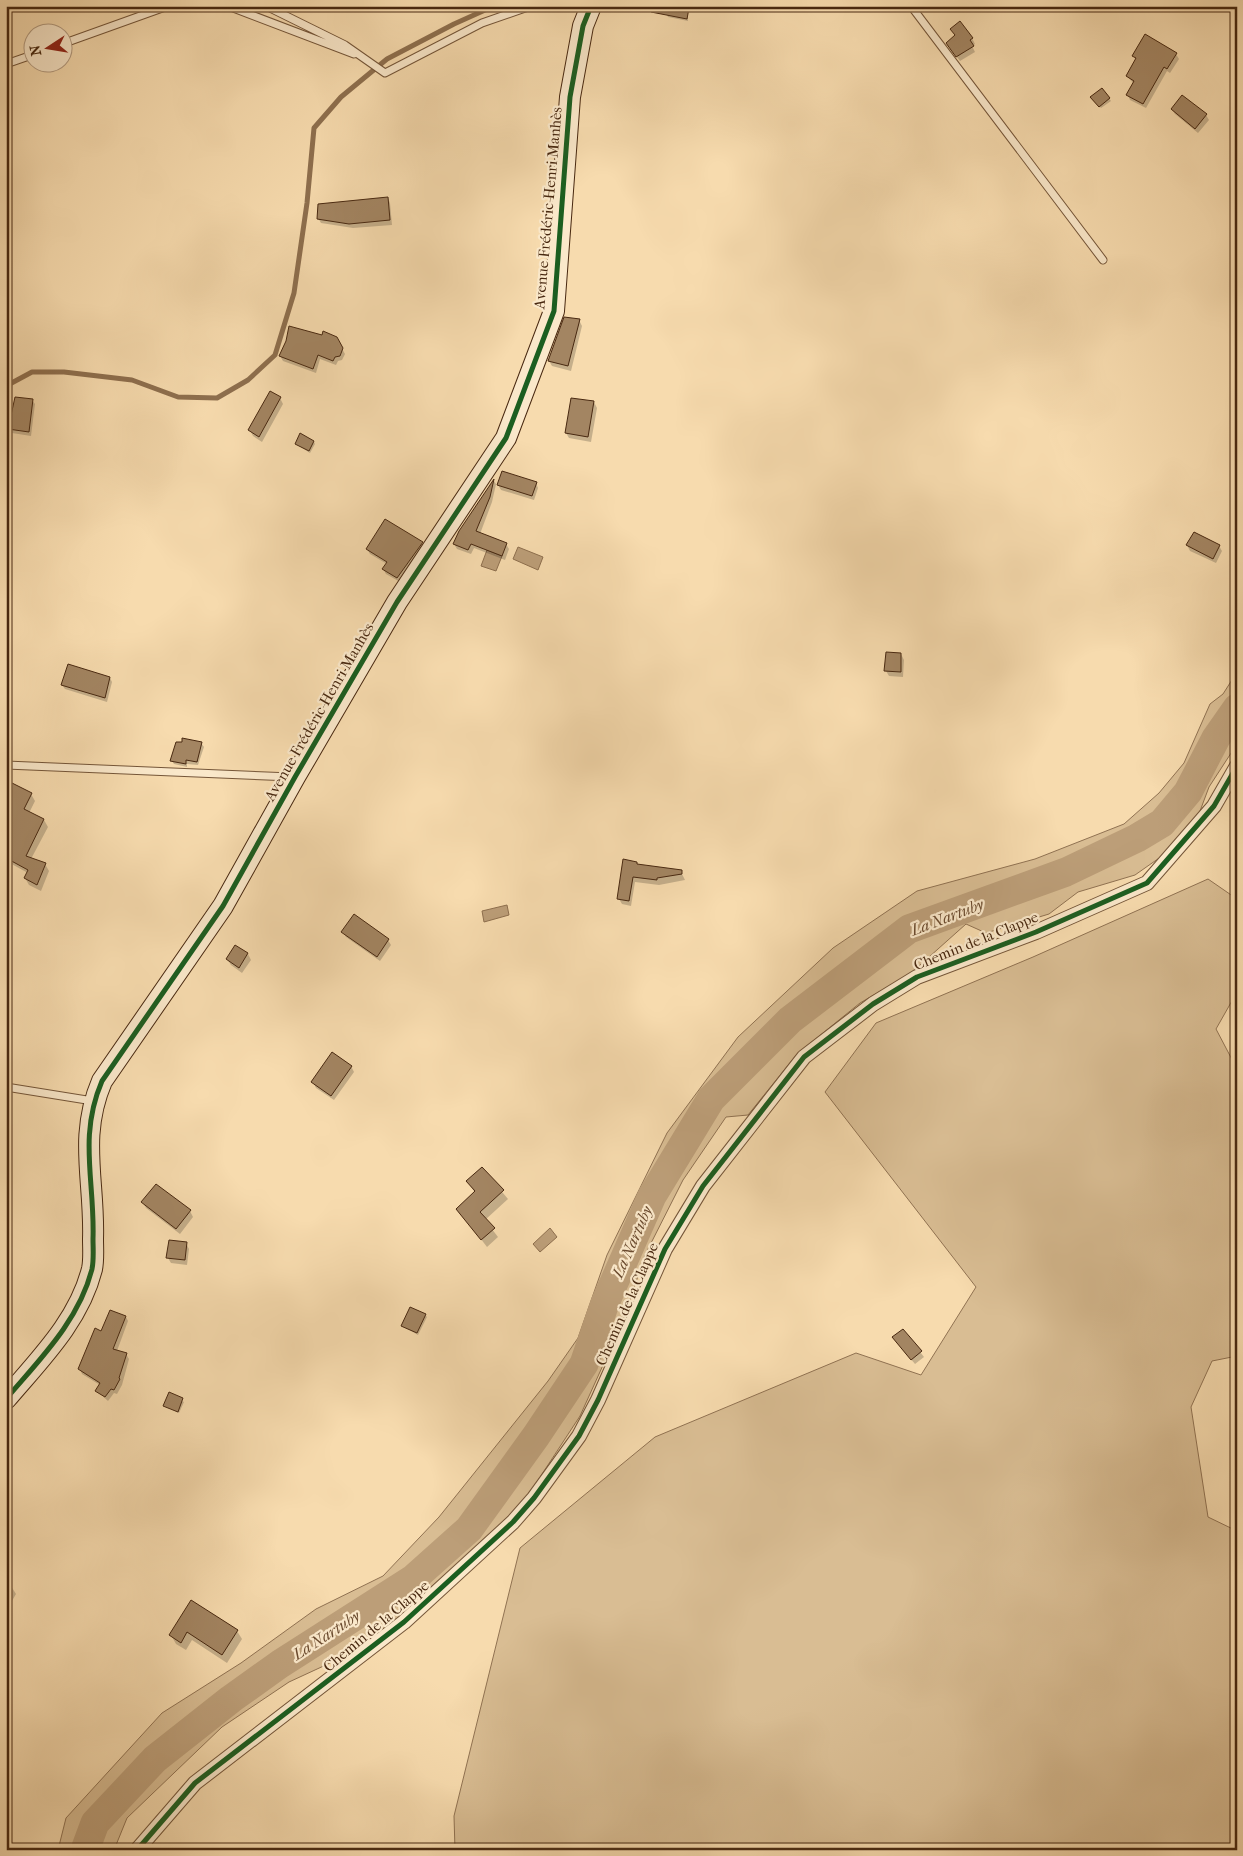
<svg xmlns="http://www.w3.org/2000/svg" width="1243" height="1856" viewBox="0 0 1243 1856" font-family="'IM FELL French Canon',serif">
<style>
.green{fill:#d9bd93;stroke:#907252}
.water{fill:#bc9e78;stroke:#8e6f4e}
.shadow{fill:#0003}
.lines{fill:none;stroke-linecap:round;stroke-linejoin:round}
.stream{stroke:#8e6f4e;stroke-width:5}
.river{stroke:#bc9e78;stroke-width:29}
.building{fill:#a38562;stroke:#482810}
.lane-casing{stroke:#745538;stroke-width:9}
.street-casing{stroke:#745538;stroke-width:16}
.secondary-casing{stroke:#482810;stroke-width:22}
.lane{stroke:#fae8ca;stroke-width:7}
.street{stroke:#fae8ca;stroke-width:14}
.secondary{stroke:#fae8ca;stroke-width:20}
.cycleway-casing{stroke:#fae8ca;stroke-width:8}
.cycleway{stroke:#1b5e20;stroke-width:5}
.labels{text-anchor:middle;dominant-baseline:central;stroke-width:4.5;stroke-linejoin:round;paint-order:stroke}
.street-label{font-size:15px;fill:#482810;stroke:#fae8ca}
.water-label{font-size:16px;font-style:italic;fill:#6b4b2f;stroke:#fae8ca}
</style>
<rect width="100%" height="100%" fill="#f7dbae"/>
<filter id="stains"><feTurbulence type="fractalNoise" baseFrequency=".004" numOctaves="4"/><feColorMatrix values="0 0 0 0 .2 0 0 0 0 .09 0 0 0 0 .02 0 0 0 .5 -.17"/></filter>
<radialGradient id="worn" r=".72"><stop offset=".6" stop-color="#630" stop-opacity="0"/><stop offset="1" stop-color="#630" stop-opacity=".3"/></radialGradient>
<!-- green -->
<path class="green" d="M1237,672V744L1209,787L1197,819L1172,849L1135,875L1078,892L1049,914L986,933L966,924L910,974L860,1003L797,1054L748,1115L726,1117L683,1180L645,1255L623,1321L580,1416L510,1523L382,1639L289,1682L222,1727L127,1818L114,1850H58L66,1818L162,1713L241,1663L316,1609L383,1576L439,1517L548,1381L578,1338L607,1255L667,1133L738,1037L833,948L917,891L1035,859L1124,824L1159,793L1184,763L1210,704L1223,694Z
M1208,879L1237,899V992L1216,1029L1237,1069V1356L1212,1361L1191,1407L1208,1517L1237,1531V1850H455L454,1816L520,1548L655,1437L856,1353L921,1375L976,1287L825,1092L876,1023L1033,957Z"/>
<!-- water -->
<path class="water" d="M518,547L543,557L538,570L513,559Z
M487,550L502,556L496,571L481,566Z
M507,905L509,915L484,922L482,911Z
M550,1228L557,1237L540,1252L533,1244Z"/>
<!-- shadow -->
<path class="shadow" d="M688,9V21L668,17L667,15Z
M972,38L975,44L972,46L975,52L960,61L950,48Z
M1176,54L1179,59L1170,73L1167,71L1146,108L1130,100L1128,95L1134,84L1127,76L1136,61L1134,56Z
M1102,89L1111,101L1101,108L1093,99Z
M1172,109L1206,115L1209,120L1198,133L1175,114Z
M388,198L390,203L392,225L353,228L321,223L318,218Z
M579,320L582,326L571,371L552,366L549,361Z
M322,337L336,338L345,354L342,360L338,361L336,365L320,359L316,373L283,361L280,356Z
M280,398L283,404L262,442L253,436L250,430Z
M32,400L35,404L31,436L12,433L9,429Z
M594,402L597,408L591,442L569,438L566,433Z
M314,442L315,444L310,453L296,444Z
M494,481L496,484L492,502L480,534L506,544L509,549L505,560L474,548L471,554L457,549L454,544L460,531Z
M536,483L538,488L534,500L501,490L498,485Z
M422,543L425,548L400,582L386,574L383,569L387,564L370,554L367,549Z
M1187,545L1219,546L1222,551L1216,563L1190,551Z
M901,654L904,660L903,677L889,676L886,671Z
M110,678L112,682L107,702L65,689L62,685Z
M201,743L204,747L198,765L187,764V767L174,764L172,761L183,744Z
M31,794L35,801L29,813L44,820L48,827L31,859L45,864L49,871L41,891L29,885L25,878L28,873L6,861V797Z
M637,863L638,866L681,872L685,880L659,885L635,882L631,906L622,904L619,899Z
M354,916L388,940L391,945L380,961L346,937L343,932Z
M236,947L248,954L251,960L242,973L231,965L227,959Z
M1237,1030V1041L1232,1033Z
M351,1066L354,1072L334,1100L316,1088L313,1082Z
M482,1168L508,1199L485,1220L498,1237L487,1247L458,1209L475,1193L468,1182Z
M143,1203L190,1211L193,1217L180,1234L146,1208Z
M186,1243L189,1249L187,1265L171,1263L168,1258Z
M425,1315L427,1317L418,1335L402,1326Z
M126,1317L128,1321L117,1351L126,1354L129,1359L122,1385L117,1394L114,1393L108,1401L97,1391L100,1385L82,1374L80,1369L102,1333Z
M903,1330L924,1357L915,1364L897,1343Z
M169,1394L184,1402L179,1413L165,1406Z
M6,1583L11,1586L16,1594L9,1606L6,1605Z
M191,1602L237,1631L242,1639L227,1663L192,1640L186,1650L176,1644L171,1635Z"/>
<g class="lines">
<!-- stream -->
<path class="stream" d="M6,386L32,372H64L132,380L178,397L217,398L248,380L275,355L294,293L307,203L314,128L341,97L387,59L454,24L494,6"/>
<!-- river -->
<path class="river" d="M85,1850L95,1823L155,1759L231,1699L280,1664L413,1579L469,1529L536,1436L584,1364L605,1303L652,1196L711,1099L790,1020L909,929L1066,872L1137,838L1162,823L1188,792L1216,738L1237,708"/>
</g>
<!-- building -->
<path class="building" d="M652,6H683L689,8L687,19L651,12Z
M960,21L973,38L970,40L974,46L956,57L946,43L955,35L950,29Z
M1145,34L1177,53L1167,69L1164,67L1143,104L1126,95L1134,81L1126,76L1136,58L1132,56Z
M1102,88L1110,98L1099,107L1090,97Z
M1182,95L1207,114L1195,129L1171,109Z
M388,197L390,220L349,224L317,219L318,204Z
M564,317L580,319L568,366L548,361Z
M289,326L322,335L323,331L337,337L343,348L340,356L335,357L333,361L318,355L313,369L279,356L286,341Z
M270,391L281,397L259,437L248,430Z
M15,397L33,399L29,432L8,429Z
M571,398L594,401L588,437L565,433Z
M300,433L314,441L309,451L295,444Z
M502,471L537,482L532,496L497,485Z
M494,479L490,497L476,531L507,543L502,556L471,544L468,550L453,544L459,531Z
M385,519L423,542L397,578L382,569L387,562L366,549Z
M1194,532L1220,545L1213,559L1186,545Z
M886,652L901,653V672L884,671Z
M68,664L110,677L105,698L61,685Z
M182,738L202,742L197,762L186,760V764L170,761L176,742H182Z
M12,783L32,793L24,809L44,819L26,856L46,863L37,885L24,878L28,870L6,858V794Z
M623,859L637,862V864L682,870V874L657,878V880L633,877L629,901L617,899Z
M354,914L389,939L377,957L341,932Z
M235,945L248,953L239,968L226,959Z
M332,1052L352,1066L331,1096L311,1082Z
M482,1167L504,1190L480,1212L495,1228L481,1240L456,1209L475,1191L466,1181Z
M156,1184L191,1210L176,1229L141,1202Z
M169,1240L187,1242L185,1260L166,1258Z
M410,1307L426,1314L417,1333L401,1326Z
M110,1310L126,1316L113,1349L127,1353L119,1378L120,1379L114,1390L111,1389L105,1397L95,1391L100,1383L78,1369L95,1328L101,1331Z
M903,1329L922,1351L911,1360L892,1337Z
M169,1392L183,1398L178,1412L163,1406Z
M191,1600L238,1630L222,1655L187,1632L181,1643L169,1635Z"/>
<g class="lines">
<!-- lane casing -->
<g class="lane-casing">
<path id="lane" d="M228,6L354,54
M266,6L345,45L385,73L482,23L531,6
M911,6L1103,260
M62,44L168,6
M6,64L32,55
M6,765L292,777
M6,1087L93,1101"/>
</g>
<!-- street casing -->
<g class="street-casing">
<path id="street" d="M137,1850L195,1783L404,1622L513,1522L534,1498L579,1436L598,1400L665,1249L703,1186L804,1057L873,1004L917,977L1036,932L1147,883L1214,806L1237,766"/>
</g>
<!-- secondary casing -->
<g class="secondary-casing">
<path id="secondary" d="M6,1399C39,1360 79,1321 92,1269C94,1260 93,1248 93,1239C95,1181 78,1137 102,1081L223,906L295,777L397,602L506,438L554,311L570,97L583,26L591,6"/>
</g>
<!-- lane -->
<use href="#lane" class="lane"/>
<!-- street -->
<use href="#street" class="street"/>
<!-- secondary -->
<use href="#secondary" class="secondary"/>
<!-- cycleway casing -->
<g class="cycleway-casing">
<path id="cycleway" d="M6,1399C39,1360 79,1321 92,1269C94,1260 93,1248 93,1239C95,1181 78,1137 102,1081L223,906L295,777L397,602L506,438L554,311L570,97L583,26L591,6
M137,1850L195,1783L404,1622L513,1522L534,1498L579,1436L598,1400L665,1249L703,1186L804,1057L873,1004L917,977L1036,932L1147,883L1214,806L1237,766"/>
</g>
<!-- cycleway -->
<use href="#cycleway" class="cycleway"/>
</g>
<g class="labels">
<!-- street labels -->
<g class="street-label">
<text transform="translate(548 208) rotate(-85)">Avenue Frédéric-Henri Manhès</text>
<text transform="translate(319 712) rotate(-60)">Avenue Frédéric-Henri Manhès</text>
<text transform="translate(976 941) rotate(-22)">Chemin de la Clappe</text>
<text transform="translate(627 1304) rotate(-66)">Chemin de la Clappe</text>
<text transform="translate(376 1626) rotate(-40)">Chemin de la Clappe</text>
</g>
<!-- water labels -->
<g class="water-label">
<text transform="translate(947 917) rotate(-21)">La Nartuby</text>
<text transform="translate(632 1242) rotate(-66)">La Nartuby</text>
<text transform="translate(326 1635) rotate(-33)">La Nartuby</text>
</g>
</g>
<!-- margin -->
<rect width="1243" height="1856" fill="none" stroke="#f7dbae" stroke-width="25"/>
<rect x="8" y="8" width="1228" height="1841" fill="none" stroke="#482810" stroke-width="2.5"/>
<rect x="12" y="12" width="1218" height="1831" fill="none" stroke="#482810"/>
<!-- north arrow -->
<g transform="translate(48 48) rotate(258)"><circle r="24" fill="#fae8ca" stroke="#b39b80"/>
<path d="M0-4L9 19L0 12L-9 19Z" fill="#8f2418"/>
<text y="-8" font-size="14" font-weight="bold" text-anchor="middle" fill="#482810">N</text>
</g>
<rect width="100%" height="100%" filter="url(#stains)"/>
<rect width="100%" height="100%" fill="url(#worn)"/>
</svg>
